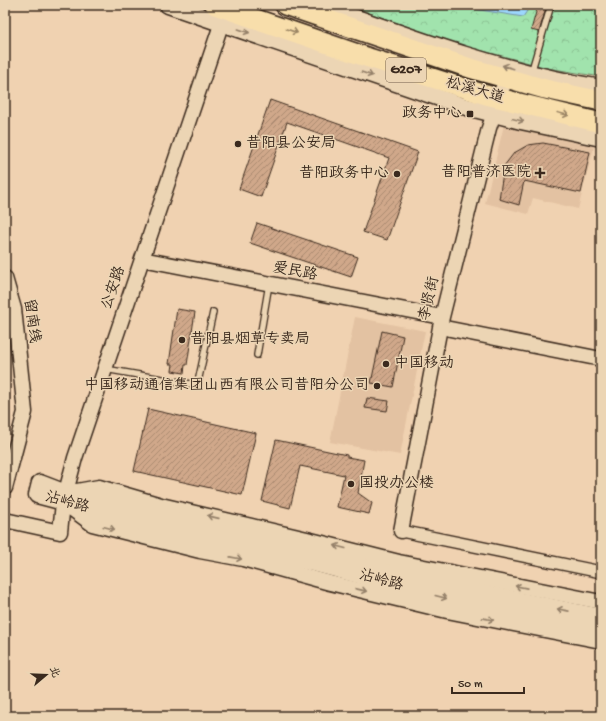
<svg xmlns="http://www.w3.org/2000/svg" width="606" height="721" viewBox="0 0 606 721" font-family="'Gochi Hand','LXGW WenKai TC',sans-serif">
<style>
.built{fill:#e3c2a2}
.park{fill:url(#park-crowns);stroke:#6e8666}
.water{fill:#9cd7fd;stroke:#7592a4}
.building{fill:url(#building-hatch);stroke:#3b2a1e}
.lines{fill:none;stroke-linecap:round;stroke-linejoin:round}
.service-casing{stroke:#3b2a1e;stroke-width:8}
.minor-casing{stroke:#3b2a1e;stroke-width:14}
.tertiary-casing{stroke:#3b2a1e;stroke-width:17}
.secondary-casing{stroke:#3b2a1e;stroke-width:19}
.trunk-casing{stroke:#3b2a1e;stroke-width:22}
.path{stroke:#3b2a1e;stroke-width:1.5;stroke-dasharray:3 3;stroke-linecap:butt}
.service{stroke:#ecd5b4;stroke-width:5.5}
.minor{stroke:#ecd5b4;stroke-width:11}
.tertiary{stroke:#ecd5b4;stroke-width:14}
.secondary{stroke:#ecd5b4;stroke-width:16}
.trunk{stroke:#f8deab;stroke-width:19}
.oneway{stroke:#948069}
.oneway2{stroke:#9a8464}
.poi-dot{fill:#3b2a1e;stroke:#ecd5b4;stroke-width:1.5}
.labels{text-anchor:middle;dominant-baseline:central;stroke-width:3;stroke-linejoin:round;paint-order:stroke}
.shield{fill:#ecd5b4;stroke:#705d4b;stroke-width:1}
.shield-label{font-size:14px;font-weight:bold;fill:#3b2a1e}
.street-label{font-size:15px;fill:#3b2a1e;stroke:#ecd5b4}
.poi-label{font-size:15px;fill:#3b2a1e;stroke:#ecd5b4;text-anchor:end}
</style>
<defs>
<pattern id="park-crowns" width="20" height="18" patternUnits="userSpaceOnUse"><rect width="20" height="18" fill="#a1e3ad"/><path d="M2 6a3 3 0 1 1 6 0M12 15a3 3 0 1 1 6 0" fill="none" stroke="#8cc394"/></pattern>
<pattern id="building-hatch" width="6" height="6" patternUnits="userSpaceOnUse"><rect width="6" height="6" fill="#d0a88a"/><path d="M-1 1l2-2M0 6l6-6M5 7l2-2" fill="none" stroke="#aa8970"/></pattern>
</defs>
<rect width="100%" height="100%" fill="#f0d2b1"/>
<filter id="ink" filterUnits="userSpaceOnUse"><feTurbulence type="fractalNoise" baseFrequency=".025" numOctaves="2"/><feDisplacementMap in="SourceGraphic" scale="8" xChannelSelector="R" yChannelSelector="G"/><feConvolveMatrix kernelMatrix="1 2 1 2 8 2 1 2 1" color-interpolation-filters="sRGB"/></filter>
<g filter="url(#ink)">
<!-- built -->
<path class="built" d="M504,125L594,147L578,209L533,198L528,214L485,203Z
M355,317L425,331L400,455L330,442Z"/>
<!-- park -->
<path class="park" d="M347,5H601V77L548,68L453,43Z"/>
<!-- water -->
<path class="water" d="M461,5H528L527,11L523,17L474,9Z"/>
<!-- building -->
<path class="building" d="M538,5H547L539,32L531,30Z
M270,100L418,152L387,240L363,232L389,158L287,122L261,197L239,189Z
M543,143L590,152L581,193L524,181L519,205L499,199L504,166L514,153L528,145Z
M257,223L358,257L351,277L250,243Z
M177,309L195,312L187,365H185L184,373L172,371L173,364H169Z
M382,331L403,336L393,387L371,383Z
M367,398L389,401L387,411L365,408Z
M148,409L256,433L242,495L134,471Z
M276,440L347,455V457L364,460L358,493L372,503L369,514L337,507L344,475L300,466L290,508L262,501Z"/>
<g class="lines">
<!-- service casing -->
<g class="service-casing">
<path id="service" d="M531,73L551,5
M257,355L269,284
M105,369L191,384L198,382L213,312"/>
</g>
<!-- minor casing -->
<g class="minor-casing">
<path id="minor" d="M401,531L601,572"/>
</g>
<!-- tertiary casing -->
<g class="tertiary-casing">
<path id="tertiary" d="M142,259L442,317
M5,278L14,309L25,412L5,488
M440,327L601,359
M66,493L99,487L161,505L307,539L399,562L601,602
M65,504L92,524L200,551L243,559L330,583L447,611L601,641
M5,520L60,532L63,503L75,458L225,13
M401,531L442,317L489,128L506,78"/>
</g>
<!-- secondary casing -->
<g class="secondary-casing">
<path id="secondary" d="M168,5L463,106L521,121L601,138
M320,5C412,38 504,72 601,88
M601,617L404,577L292,548L190,525L66,493L40,483L37,495L185,534L317,564L449,599L601,629"/>
</g>
<!-- trunk casing -->
<g class="trunk-casing">
<path id="trunk" d="M215,5L369,58L486,95L601,123
M285,5L470,68L545,89L601,101"/>
</g>
<!-- path -->
<path class="path" d="M596,5L601,8"/>
<!-- service -->
<use href="#service" class="service"/>
<!-- minor -->
<use href="#minor" class="minor"/>
<!-- tertiary -->
<use href="#tertiary" class="tertiary"/>
<!-- secondary -->
<use href="#secondary" class="secondary"/>
<!-- trunk -->
<use href="#trunk" class="trunk"/>
</g>
<!-- one-way arrows -->
<defs><path id="oneway-shaft" d="M-6 0H5M1.5-3L5.5 0L1.5 3" fill="none" stroke-width="1.6" stroke-linecap="round" stroke-linejoin="round"/></defs>
<g class="oneway">
<use href="#oneway-shaft" transform="translate(244 31) rotate(19)"/>
<use href="#oneway-shaft" transform="translate(508 67) rotate(-164)"/>
<use href="#oneway-shaft" transform="translate(367 74) rotate(19)"/>
<use href="#oneway-shaft" transform="translate(518 120) rotate(14)"/>
<use href="#oneway-shaft" transform="translate(213 517) rotate(-167)"/>
<use href="#oneway-shaft" transform="translate(109 528) rotate(14)"/>
<use href="#oneway-shaft" transform="translate(340 547) rotate(-165)"/>
<use href="#oneway-shaft" transform="translate(236 558) rotate(11)"/>
<use href="#oneway-shaft" transform="translate(521 587) rotate(-169)"/>
<use href="#oneway-shaft" transform="translate(361 590) rotate(13)"/>
<use href="#oneway-shaft" transform="translate(441 597) rotate(15)"/>
<use href="#oneway-shaft" transform="translate(563 610) rotate(-169)"/>
<use href="#oneway-shaft" transform="translate(488 619) rotate(11)"/>
</g>
<g class="oneway2">
<use href="#oneway-shaft" transform="translate(292 31) rotate(19)"/>
<use href="#oneway-shaft" transform="translate(563 114) rotate(14)"/>
</g>
</g>
<!-- markers -->
<g class="poi-dot">
<rect x="466" y="110" width="8" height="8" rx="2"/>
<circle cx="238" cy="144" r="4"/>
<path d="M538 167h4v4h4v4h-4v4h-4v-4h-4v-4h4z"/>
<circle cx="397" cy="174" r="4"/>
<circle cx="182" cy="340" r="4"/>
<circle cx="386" cy="364" r="4"/>
<circle cx="377" cy="386" r="4"/>
<circle cx="351" cy="484" r="4"/>
</g>
<g class="labels">
<!-- shield labels -->
<rect class="shield" x="386" y="58" width="40" height="24" rx="3"/>
<g class="shield-label">
<text x="406" y="70">G207</text>
</g>
<!-- street labels -->
<g class="street-label">
<text transform="translate(475 91) rotate(16)">松溪大道</text>
<text transform="translate(295 272) rotate(11)">爱民路</text>
<text transform="translate(114 288) rotate(-71)">公安路</text>
<text transform="translate(430 299) rotate(-77)">李贤街</text>
<text transform="translate(31 321) rotate(82)">留南线</text>
<text transform="translate(67 503) rotate(15)">沾岭路</text>
<text transform="translate(381 581) rotate(15)">沾岭路</text>
</g>
<!-- poi labels -->
<g class="poi-label">
<text x="462" y="114">政务中心</text>
<text x="246" y="144" text-anchor="start">昔阳县公安局</text>
<text x="531" y="173">昔阳普济医院</text>
<text x="389" y="174">昔阳政务中心</text>
<text x="190" y="340" text-anchor="start">昔阳县烟草专卖局</text>
<text x="394" y="364" text-anchor="start">中国移动</text>
<text x="369" y="386">中国移动通信集团山西有限公司昔阳分公司</text>
<text x="359" y="484" text-anchor="start">国投办公楼</text>
</g>
</g>
<!-- margin -->
<rect width="606" height="721" fill="none" stroke="#ecd5b4" stroke-width="20"/>
<rect x="10" y="10" width="586" height="701" fill="none" stroke="#3b2a1e" stroke-width="1.5" filter="url(#ink)"/>
<!-- north arrow -->
<g transform="translate(46 675) rotate(71)" stroke="#ecd5b4" stroke-width="3" paint-order="stroke">
<path d="M0-3L7 15L0 10L-7 15Z" fill="#3b2a1e"/>
<text y="-6" font-size="11" font-weight="bold" text-anchor="middle" fill="#3b2a1e">北</text>
</g>
<!-- scale -->
<path d="M452 687v6h72v-6" fill="none" stroke="#3b2a1e" stroke-width="2"/>
<text x="458" y="687" font-size="12" fill="#3b2a1e" stroke="#ecd5b4" stroke-width="3" paint-order="stroke">50 m</text>
</svg>
